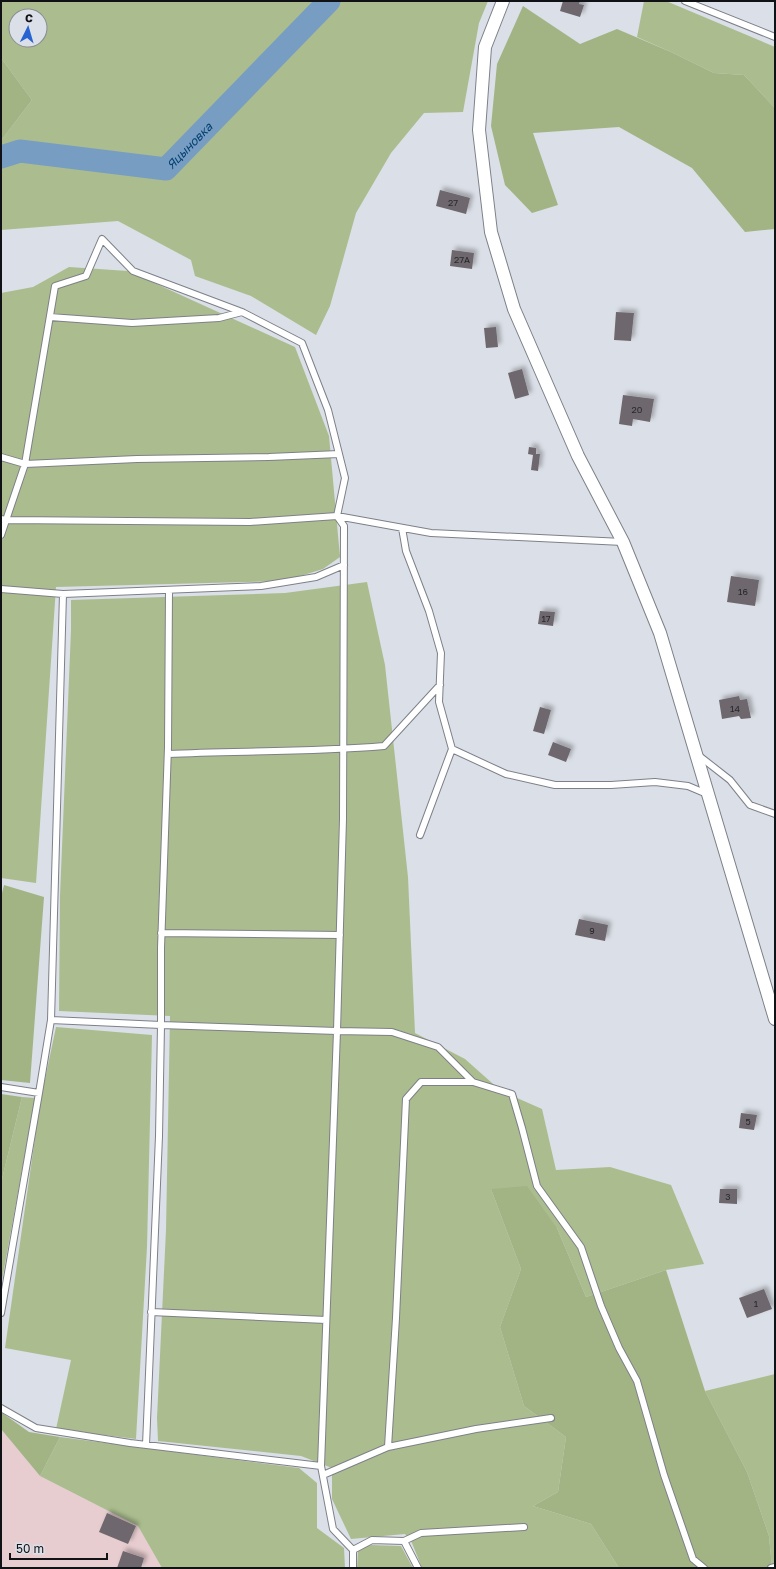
<svg xmlns="http://www.w3.org/2000/svg" width="776" height="1569" viewBox="0 0 776 1569" font-family="'Golos Text',sans-serif">
<style>
.commercial{fill:#e8cdd0}
.green{fill:#abbd8e;fill-rule:evenodd}
.forest{fill:#a2b484}
.lines{fill:none;stroke-linecap:round;stroke-linejoin:round}
.river{stroke:#789dc3;stroke-width:23}
.building{fill:#6e686e;filter:url(#shadow)}
.lane-casing{stroke:#7d8088;stroke-width:8}
.street-casing{stroke:#7d8088;stroke-width:14}
.lane{stroke:#fff;stroke-width:6}
.street{stroke:#fff;stroke-width:12}
.labels{text-anchor:middle;dominant-baseline:central;stroke-width:3;stroke-linejoin:round;paint-order:stroke}
.number-label{font-size:9px;fill:#28282b}
.water-label{font-size:12px;font-style:italic;fill:#023f6f;stroke:#dbdfe7}
</style>
<defs>
<filter id="shadow"><feDropShadow dx="3.5" dy="-3.5" stdDeviation="2" flood-color="#0004"/></filter>
</defs>
<rect width="100%" height="100%" fill="#dbdfe7"/>
<!-- commercial -->
<path class="commercial" d="M1,1429L40,1476L138,1526L162,1568H1Z"/>
<!-- green -->
<path class="green" d="M1,1H488L479,23L463,112L424,113L391,153L356,213L330,306L316,335L251,296L195,276L191,260L118,221L1,230V139L3,138L32,100L1,58ZM16,16H40V40H16Z
M644,1H666L775,47V108L744,75L714,73L671,52L637,37Z
M69,267L128,271L295,347L329,436L340,557L323,569L284,581L56,587L36,883L1,878V293L33,287Z
M367,582L385,665L408,877L415,1033L465,1059L501,1091L542,1109L556,1170L610,1167L671,1185L704,1264L666,1270L586,1297L557,1228L491,1189L521,1269L500,1327L524,1406L566,1437L558,1492L533,1506L591,1524L619,1568H422L412,1543L405,1534L351,1539L332,1499V1468L301,1456L158,1441L157,1418L166,1230L170,1016L59,1011L60,896L71,630V600L285,593Z
M56,1027L152,1035L147,1247L136,1439L56,1429L71,1360L5,1348L40,1103Z
M22,1097L35,1098L1,1286V1183Z
M775,1374V1568H772L769,1536L747,1472L705,1391Z
M60,1437L299,1468L317,1483V1528L344,1548L345,1568H162L138,1526L40,1476Z
M371,1545L401,1546L413,1568H357L358,1550Z"/>
<!-- forest -->
<path class="forest" d="M523,6L580,44L617,29L671,52L714,73L744,75L775,108V229L745,232L692,168L619,127L533,133L558,205L532,213L505,185L491,126L497,64Z
M1,58L32,100L3,138L1,139Z
M4,885L44,897L30,1083L1,1080V897Z
M1,1094L22,1097L1,1183Z
M527,1186L557,1228L586,1297L666,1270L705,1391L747,1472L769,1536L772,1568H619L591,1524L533,1506L558,1492L566,1437L524,1406L500,1327L521,1269L491,1189Z
M1,1412L29,1432L60,1437L40,1476L1,1429Z"/>
<g class="lines">
<!-- river -->
<path class="river" id="s1" d="M1,157L20,151L166,169L329,1"/>
</g>
<!-- building -->
<path class="building" d="M563,1H580L579,4L584,5L580,17L560,11Z
M440,190L470,198L466,214L436,206Z
M452,250L474,253L472,269L450,266Z
M616,312L634,313L631,341L614,340Z
M496,327L498,347L486,348L484,328Z
M522,369L529,395L515,399L508,373Z
M623,395L654,399L650,422L633,419L632,426L619,424Z
M529,447L536,448V454H540L538,471L531,470L533,455L528,454Z
M731,576L759,580L755,606L727,602Z
M540,611L555,612L553,626L538,624Z
M739,696L740,700L747,699L751,718L741,719L739,716L722,719L719,700Z
M540,707L551,710L544,734L533,731Z
M553,742L571,749L566,762L548,755Z
M579,919L608,925L605,941L575,935Z
M741,1113L757,1115L754,1130L739,1128Z
M720,1189H737V1204L719,1203Z
M764,1289L772,1309L747,1318L739,1298Z
M107,1513L136,1526L128,1544L99,1532Z
M123,1551L144,1558L141,1568H117Z"/>
<g class="lines">
<!-- lane casing -->
<g class="lane-casing">
<path id="lane" d="M685,1L775,37
M50,317L132,323L219,318L242,312
M339,454L269,457L137,459L25,464L55,286L86,276L102,239L133,271L242,312L302,343L328,410L345,478L337,516L431,533L623,542
M1,457L25,464L1,535
M1,519L6,520L250,522L337,516L344,526L343,819L337,1031L161,1025V948L168,747L169,590
M402,528L406,551L429,611L441,653L439,702L452,749L506,774L555,785H611L655,782L688,786L707,794
M1,589L63,594L51,1020
M63,594L261,586L316,577L344,565
M168,754C240,751 312,752 384,746L440,685
M698,755L730,780L750,805L775,814
M420,835L452,749
M161,933L340,935
M1,1087L39,1093L1,1313
M39,1093L51,1020L161,1025L159,1136L146,1445
M151,1312L326,1320
M1,1408L36,1428L130,1443L321,1466L333,1529L353,1550V1568
M388,1447L476,1429L551,1418
M321,1466L337,1031L392,1032L438,1047L473,1082L512,1094L522,1128L537,1186L581,1247L601,1306L619,1348L637,1381L664,1475L693,1559L704,1568
M323,1475L388,1447L396,1318L406,1099L421,1082H473
M404,1541L421,1533L524,1527
M353,1550L372,1540L404,1541L418,1568
M771,1568L775,1567"/>
</g>
<!-- street casing -->
<g class="street-casing">
<path id="street" d="M503,1L485,47L479,130L491,232L514,309L578,456L623,542L660,633L775,1019"/>
</g>
<!-- lane -->
<use href="#lane" class="lane"/>
<!-- street -->
<use href="#street" class="street"/>
</g>
<g class="labels">
<!-- number labels -->
<g class="number-label">
<text x="453" y="202">27</text>
<text x="462" y="259">27А</text>
<text x="637" y="409">20</text>
<text x="743" y="591">16</text>
<text x="546" y="618">17</text>
<text x="735" y="708">14</text>
<text x="592" y="930">9</text>
<text x="748" y="1121">5</text>
<text x="728" y="1196">3</text>
<text x="756" y="1303">1</text>
</g>
<!-- water labels -->
<g class="water-label">
<text stroke="none"><textPath href="#s1" startOffset="200">Яцыновка</textPath></text>
</g>
</g>
<!-- border -->
<rect width="776" height="1569" fill="none" stroke="#111215" stroke-width="4"/>
<!-- north arrow -->
<g transform="translate(28 28) rotate(5)"><circle r="19" fill="#dbdfe7" stroke="#8a8d93"/>
<path d="M0-3L7 15L0 10L-7 15Z" fill="#2864d1"/>
<text y="-6" font-size="11" font-weight="bold" text-anchor="middle" fill="#111215">С</text>
</g>
<!-- scale -->
<path d="M10 1553v6h97v-6" fill="none" stroke="#111215" stroke-width="2"/>
<text x="16" y="1553" font-size="12" fill="#111215" stroke="#dbdfe7" stroke-width="3" paint-order="stroke">50 m</text>
</svg>
